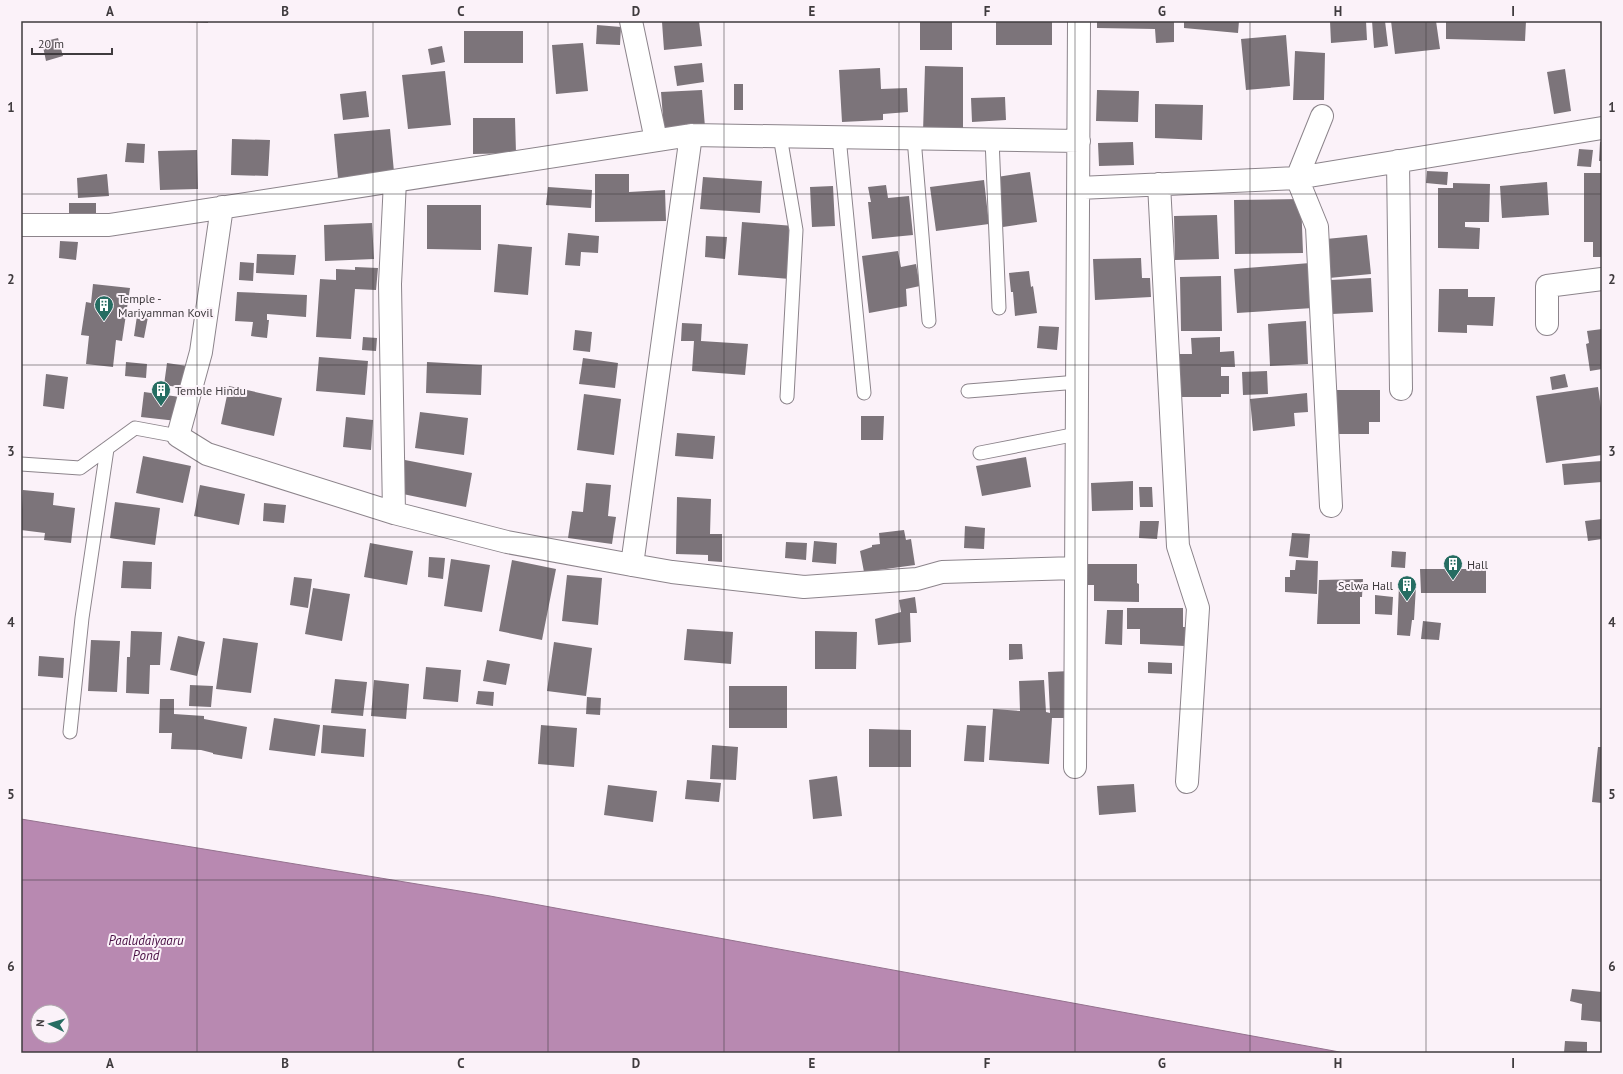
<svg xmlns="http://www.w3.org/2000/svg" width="1623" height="1074" viewBox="0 0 1623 1074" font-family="'PT Sans',sans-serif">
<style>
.water{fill:#b889b1;stroke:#94728e;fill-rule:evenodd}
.building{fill:#7c747a}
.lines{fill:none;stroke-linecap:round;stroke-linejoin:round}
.lane-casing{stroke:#8c848b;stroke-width:15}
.street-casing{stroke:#8c848b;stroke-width:24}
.lane{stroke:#fff;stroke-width:13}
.street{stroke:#fff;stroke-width:22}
.grid{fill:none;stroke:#3f3b3e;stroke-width:1;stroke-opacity:0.55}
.labels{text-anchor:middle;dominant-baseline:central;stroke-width:4;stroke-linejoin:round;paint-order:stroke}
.poi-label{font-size:12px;fill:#3f3b3e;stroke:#fbf2f9;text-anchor:start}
.water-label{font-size:13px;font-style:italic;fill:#470d42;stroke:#fbf2f9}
.neatline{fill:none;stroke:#3f3b3e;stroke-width:1.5}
.grid-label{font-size:13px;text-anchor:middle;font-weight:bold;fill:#3f3b3e}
</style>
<rect width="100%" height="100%" fill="#fbf2f9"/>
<!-- water -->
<path class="water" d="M21,819L490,896L1345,1053H21ZM38,1012H62V1036H38Z"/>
<!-- building -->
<path class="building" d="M187,21H208V23L187,22Z
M670,21H699L702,46L664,50L662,22Z
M920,21H952V50H920Z
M996,21H1052V45H996Z
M1097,21H1174V42L1156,43L1155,29L1097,28Z
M1184,21H1239L1238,33L1184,28Z
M1330,21H1366L1367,40L1331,43Z
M1372,21H1385L1388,46L1374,48Z
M1391,21H1436L1440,49L1395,54Z
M1446,21H1526L1525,41L1446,39Z
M597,25L621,27L620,45L596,44Z
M464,31H523V63H464Z
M1286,35L1290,86L1246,90L1241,39Z
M58,38L63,56L46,61L42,42Z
M583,43L588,91L556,94L552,45Z
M442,46L445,62L431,65L428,49Z
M1295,51L1325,53L1324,100H1293Z
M702,63L704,82L677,86L674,66Z
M925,66L963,67V133L923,132Z
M880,68L881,89L907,88L908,112L883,114V120L842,122L839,70Z
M1565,69L1571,111L1554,114L1547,72Z
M445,71L451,125L408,129L402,75Z
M734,84H743V110H734Z
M702,90L705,127L664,130L661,92Z
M1097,90L1139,91L1138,122L1096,121Z
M366,91L369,117L343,120L340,94Z
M1005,97L1006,120L972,122L971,98Z
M1155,104L1203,105L1202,140L1155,138Z
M473,118H515L516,153L473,154Z
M390,129L394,172L338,178L334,134Z
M232,139L270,140L268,176L231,175Z
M1133,142L1134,165L1099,166L1098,143Z
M1600,142H1602V161H1599Z
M127,143L145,144L144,163L125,162Z
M1579,149L1593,150L1591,167L1577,166Z
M197,150L198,189L160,190L158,151Z
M1427,171L1448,172L1447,185L1426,183Z
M1030,172L1037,222L1003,227L997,177Z
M1584,173H1602V257H1593V242H1584Z
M107,174L109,196L78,198L77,178Z
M595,174H629V192L665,190L666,221L595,222Z
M703,177L762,181L760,213L700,209Z
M984,180L989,224L936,231L930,187Z
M1547,182L1549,215L1502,218L1500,186Z
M1453,183L1490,184L1489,222H1465V227L1480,228L1479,249L1438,248V188H1453Z
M886,185L888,198L909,196L913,235L872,239L868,202H871L868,187Z
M833,186L835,226L812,227L810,187Z
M548,187L592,190L591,208L546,205Z
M1301,199L1303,253L1235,254L1234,200Z
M69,203H96V214H69Z
M427,205H481V250L427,249Z
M1217,215L1219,259L1175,260L1174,216Z
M742,222L794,226L790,279L738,275Z
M372,223L374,259L325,261L324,225Z
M568,233L599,236L598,253L581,252L580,266L565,265Z
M1367,235L1371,274L1329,278L1326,239Z
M706,236L727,237L725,259L705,257Z
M60,241L78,242L76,260L59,258Z
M498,244L532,247L528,295L494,292Z
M898,251L901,267L916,264L920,286L906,289L907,306L869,313L862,256Z
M257,254L296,255L294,275L256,273Z
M1141,258L1142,278H1150L1151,297L1095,300L1093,259Z
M240,262L254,263L253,281L239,280Z
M1310,263L1313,308L1237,313L1234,269Z
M355,267L378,268L376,290L355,289L351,339L316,337L320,279L336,280V269L355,270Z
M1029,271L1031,287L1033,286L1037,313L1015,316L1013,292H1011L1009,273Z
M1221,276L1222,331H1181L1180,277Z
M1371,278L1373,312L1332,314L1330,280Z
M93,284L130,288L122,341L116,340L113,367L86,364L89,336L81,335L86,302L91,303Z
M1439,289H1468V297H1495L1493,326L1467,325V333L1438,332Z
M237,292L307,295L306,317L267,314V320H269L267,338L251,336L253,322L235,321Z
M137,316L148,317L144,338L134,336Z
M1306,321L1308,364L1270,366L1268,324Z
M682,323L702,324L701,341L748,344L745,375L692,371L694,341H681Z
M1039,326L1059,327L1057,350L1037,348Z
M1602,329V369L1590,371L1586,344L1589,343L1587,331Z
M575,330L592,332L590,352L573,350Z
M363,337L377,338L376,351L362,350Z
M1220,337V352L1234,351L1235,367H1221V376H1229V394H1221V397H1178V354H1192L1191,338Z
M319,357L368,361L365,395L316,391Z
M583,358L618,363L615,388L579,384Z
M126,362L147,364L146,378L125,376Z
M427,362L482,365L481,395L426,393Z
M167,363L187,366L184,388L164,385Z
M1267,371L1268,394L1243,395L1242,372Z
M46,374L68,377L64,409L43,406Z
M1565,374L1568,387L1552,390L1550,377Z
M229,386L282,398L274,436L221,424Z
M1598,387L1602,415V455L1546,463L1536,396Z
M1333,390H1380V422H1369V434H1337Z
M144,392L180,397L177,421L141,417Z
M1307,393L1308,412L1294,413L1295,426L1253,431L1250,399Z
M584,394L621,399L614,455L577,450Z
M420,412L468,418L464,455L415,448Z
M861,416H884L883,440H861Z
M346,417L373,420L371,450L343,447Z
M677,433L715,436L713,459L675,456Z
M143,456L191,466L183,503L136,493Z
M1026,457L1031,487L982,496L976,466Z
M405,460L472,473L466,507L398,493Z
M1602,461V482L1564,485L1562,464Z
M1133,481V510L1092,511L1091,483Z
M586,483L611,485L608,516L616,517L612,544L568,538L572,511L583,512Z
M200,485L245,494L239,525L194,516Z
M1139,487H1152L1153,507H1140Z
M23,490L54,493L53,505L75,508L71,543L44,540L45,533L21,530Z
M677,497L711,499L710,534H722V562L708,561V555L676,554Z
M115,502L160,508L155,545L110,538Z
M264,503L286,505L284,523L263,521Z
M1602,519V539L1588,541L1585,521Z
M1140,521H1159L1157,539L1139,538Z
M965,526L985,528L984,549L964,548Z
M904,530L906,540L911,539L915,565L864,572L860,551L872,547V545L880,544L879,533Z
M1292,533L1310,534L1308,558L1289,556Z
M814,541L837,543L836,564L812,562Z
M786,542L807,543L806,560L785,558Z
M370,543L413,551L407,585L364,577Z
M1392,551L1406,552L1405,568L1391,567Z
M429,557L445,558L443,579L428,577Z
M451,559L490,565L482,612L444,606Z
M512,560L556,569L542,640L499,631Z
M1296,560L1318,561L1317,594L1285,592V577H1290V570H1295Z
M123,561L152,562L151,589L121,588Z
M1081,564H1137V583L1139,584V602L1094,601V585H1081Z
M1420,569H1486V593H1421Z
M567,575L602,578L598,625L562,621Z
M294,577L312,579L308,608L290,605Z
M1363,579L1362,597H1360V624H1317L1319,580Z
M1399,585L1416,586L1414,620H1412L1410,636L1397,635Z
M313,588L350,594L342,641L305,634Z
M1375,595L1393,597L1392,615L1375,614Z
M915,597L917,613H910L911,642L878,645L875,619L901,612L899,600Z
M1127,608H1183V627H1185V646L1140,644V629H1127Z
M1107,610H1123L1122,645L1105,644Z
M1423,621L1441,623L1439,640L1421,639Z
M687,629L733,632L731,664L684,660Z
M131,631L162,632L160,665H150L149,694L126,693L127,657H130Z
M815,631L857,632L856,669H815Z
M178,636L205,642L197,676L170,670Z
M223,638L258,643L251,693L216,689Z
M91,640L120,641L117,692L88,691Z
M554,642L592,648L586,696L547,691Z
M1009,644H1022L1023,659L1009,660Z
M39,656L64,658L63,678L38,676Z
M487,660L510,664L506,685L483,681Z
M1148,662L1172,663V674L1148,673Z
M426,667L461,670L458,702L423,699Z
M1071,671L1072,718H1052L1049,764L989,760L993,709L1020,711L1019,681L1044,680L1046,712L1050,713L1048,672Z
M335,679L367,682L363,716L331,713Z
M374,680L409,684L406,719L371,716Z
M190,685L213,686L211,707L189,706Z
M729,686H787V728H729Z
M478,691L494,692L493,706L476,704Z
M587,697L601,698L600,715L586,714Z
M160,699H174V714L204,716V719L247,727L242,759L213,754V753L201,750L171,749L172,733H159Z
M274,718L320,725L315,756L269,750Z
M323,725L366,729L364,757L321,753Z
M541,725L577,728L574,767L538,764Z
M967,725L986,726L984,762L964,761Z
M869,729L911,730V767H869Z
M712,745L738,747L736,780L710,779Z
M1598,747H1602V803L1592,802Z
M837,776L842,816L813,819L809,780Z
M687,780L721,783L719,802L685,799Z
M1134,784L1136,812L1099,815L1097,786Z
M608,785L657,791L653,822L604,815Z
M1572,989L1602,992V1022L1581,1020L1582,1004L1570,1001Z
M1565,1041L1587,1042V1053H1564Z"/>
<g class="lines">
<!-- lane casing -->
<g class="lane-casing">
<path id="lane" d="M780,136L796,230L787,397
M839,137L864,393
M914,138L929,321
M992,139L999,308
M968,391L1078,382
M980,453L1077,434
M21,464L80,468L135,428L178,436
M70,732L82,618L107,449"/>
</g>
<!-- street casing -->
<g class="street-casing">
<path id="street" d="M631,21L656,140
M1322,116L1297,178L1317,227L1331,506
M1398,161L1401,389
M1159,184L1178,546L1198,608L1187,782
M1079,188L1297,178L1602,128
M222,207L201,352L178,436L207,454L394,513L507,542L632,565L672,572L804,587L917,579L942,572L1076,568
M21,225H109L691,135L1079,141
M1547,324V286L1602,279
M394,513L390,284L395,181
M632,565L691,135
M1075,767L1079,21"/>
</g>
<!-- lane -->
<use href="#lane" class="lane"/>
<!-- street -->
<use href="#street" class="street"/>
</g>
<!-- grid -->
<path class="grid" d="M197,21V1053M373,21V1053M548,21V1053M724,21V1053M899,21V1053M1075,21V1053M1250,21V1053M1426,21V1053M21,194H1602M21,365H1602M21,537H1602M21,709H1602M21,880H1602"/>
<!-- icons -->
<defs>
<g id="building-pin" transform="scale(1)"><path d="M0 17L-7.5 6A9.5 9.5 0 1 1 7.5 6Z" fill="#266d62" stroke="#fbf2f9"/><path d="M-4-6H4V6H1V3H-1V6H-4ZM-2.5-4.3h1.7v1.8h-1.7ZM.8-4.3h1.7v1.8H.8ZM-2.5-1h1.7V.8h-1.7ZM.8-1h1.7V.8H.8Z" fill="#fff"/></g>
</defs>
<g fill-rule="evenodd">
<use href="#building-pin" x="104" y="305"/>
<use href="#building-pin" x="161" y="390"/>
<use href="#building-pin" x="1453" y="564"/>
<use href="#building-pin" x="1407" y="585"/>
</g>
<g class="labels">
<!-- poi labels -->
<g class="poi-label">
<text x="118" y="298">Temple -<tspan x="118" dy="14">Mariyamman Kovil</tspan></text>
<text x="175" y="390">Temble Hindu</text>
<text x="1467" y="564">Hall</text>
<text x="1393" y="585" text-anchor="end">Selwa Hall</text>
</g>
<!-- water labels -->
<g class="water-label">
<text x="146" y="940">Paaludaiyaaru<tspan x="146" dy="15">Pond</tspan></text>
</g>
</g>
<!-- border -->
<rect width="1623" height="1074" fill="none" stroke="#fbf2f9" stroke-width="44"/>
<!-- north arrow -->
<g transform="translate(50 1024) rotate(275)"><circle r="19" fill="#fbf2f9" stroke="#b0a9ae"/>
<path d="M0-3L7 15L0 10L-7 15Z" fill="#266d62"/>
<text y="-6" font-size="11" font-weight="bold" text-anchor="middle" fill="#3f3b3e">N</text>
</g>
<!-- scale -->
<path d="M32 48v6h80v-6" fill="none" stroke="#3f3b3e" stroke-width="2"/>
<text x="38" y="48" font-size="12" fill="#3f3b3e" stroke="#fbf2f9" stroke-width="3" paint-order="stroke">20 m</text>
<rect x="22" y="22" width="1579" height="1030" class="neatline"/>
<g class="grid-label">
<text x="110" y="16">A</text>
<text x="285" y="16">B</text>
<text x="461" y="16">C</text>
<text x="636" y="16">D</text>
<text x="812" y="16">E</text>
<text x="987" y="16">F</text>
<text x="1162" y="16">G</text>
<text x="1338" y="16">H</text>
<text x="1513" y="16">I</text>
<text x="11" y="112">1</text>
<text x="1612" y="112">1</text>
<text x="11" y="284">2</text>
<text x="1612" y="284">2</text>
<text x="11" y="456">3</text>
<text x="1612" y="456">3</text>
<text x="11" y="627">4</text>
<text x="1612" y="627">4</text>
<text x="11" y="799">5</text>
<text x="1612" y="799">5</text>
<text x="11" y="971">6</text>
<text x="1612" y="971">6</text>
<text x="110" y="1068">A</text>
<text x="285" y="1068">B</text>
<text x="461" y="1068">C</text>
<text x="636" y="1068">D</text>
<text x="812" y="1068">E</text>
<text x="987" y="1068">F</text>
<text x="1162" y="1068">G</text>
<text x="1338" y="1068">H</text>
<text x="1513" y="1068">I</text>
</g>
</svg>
